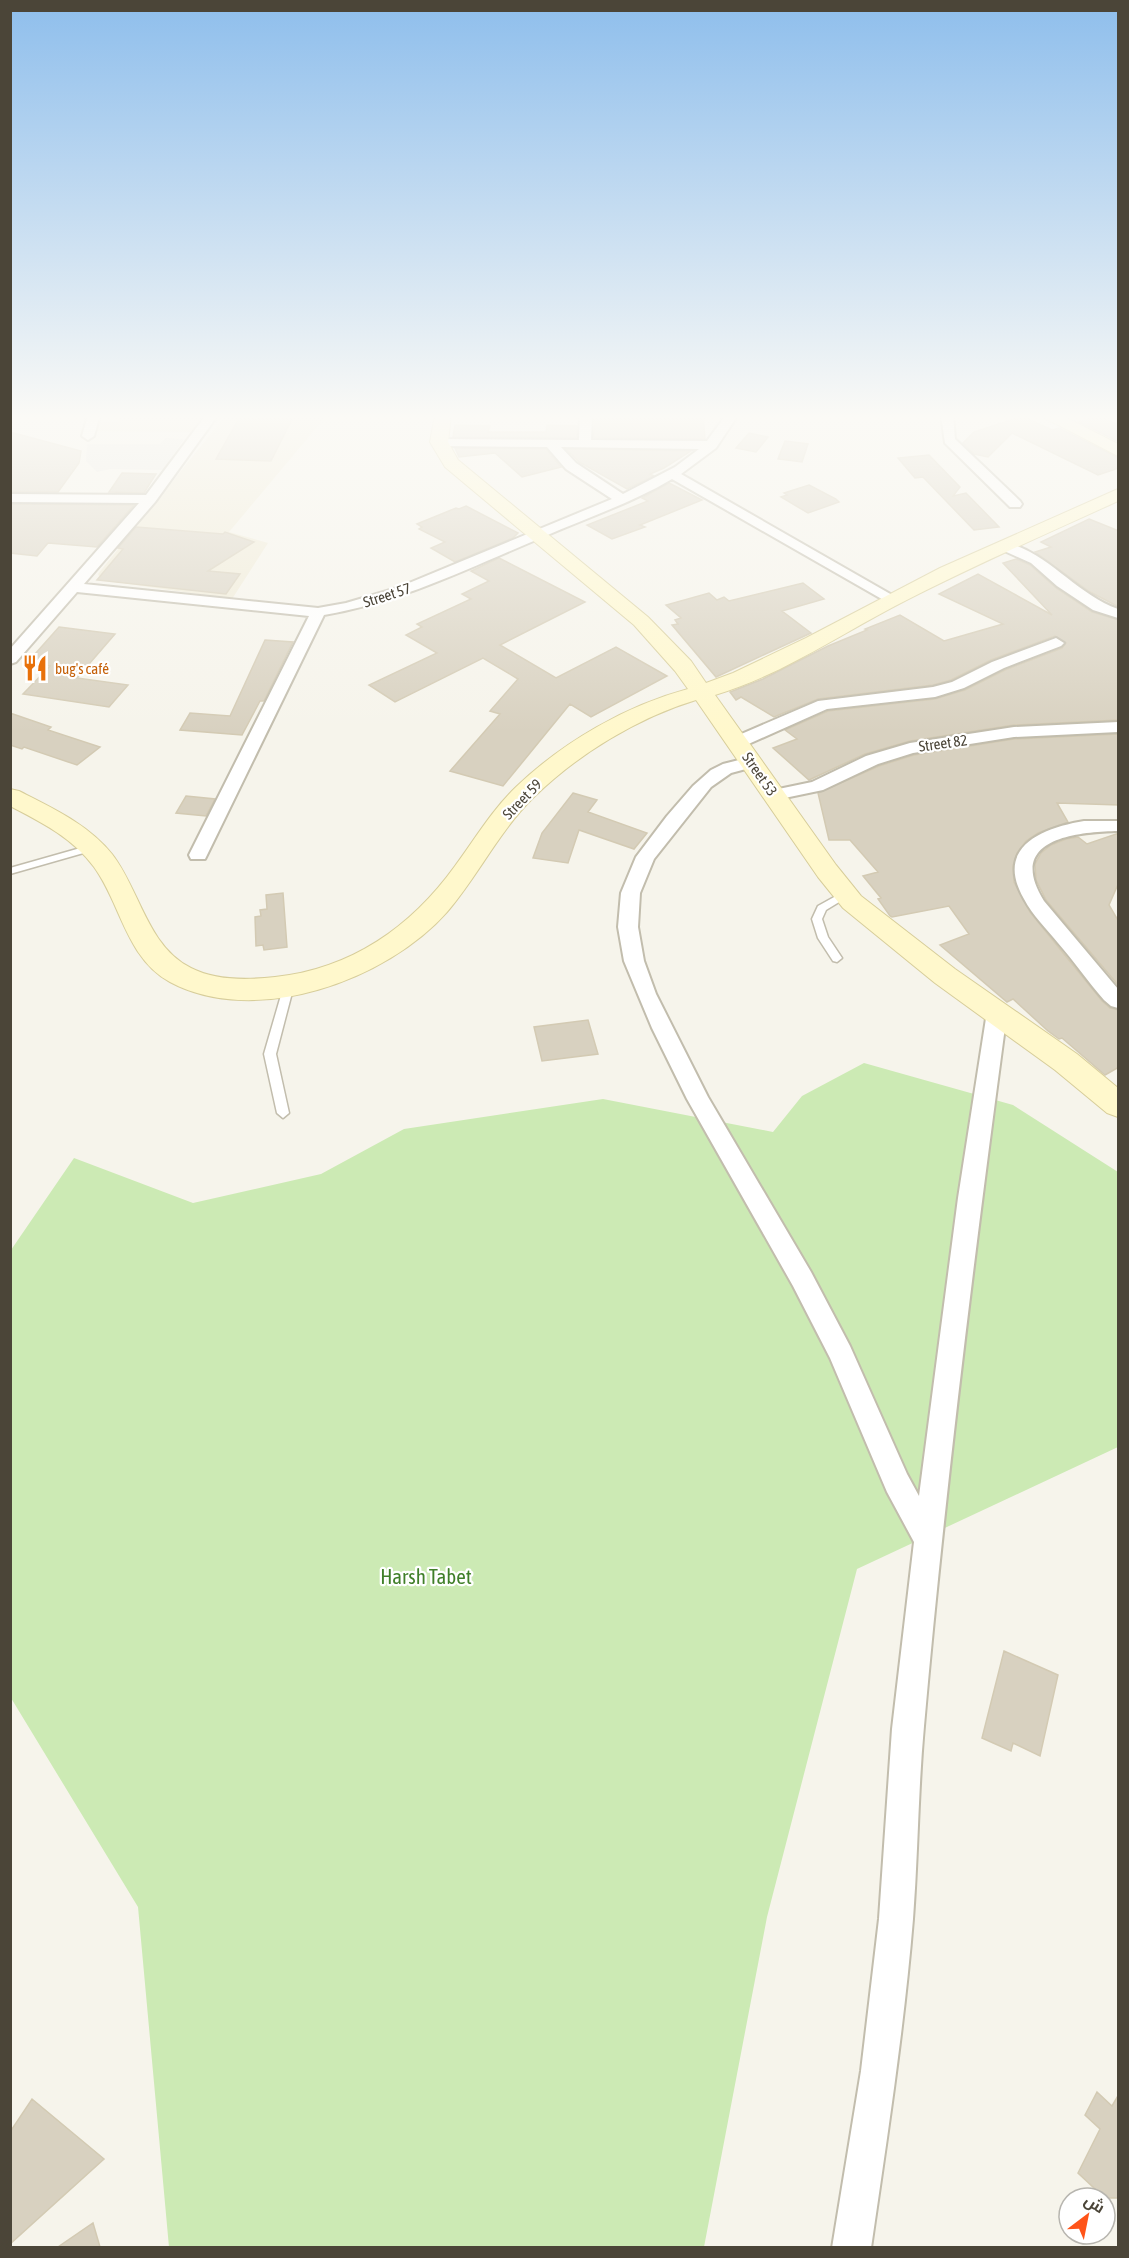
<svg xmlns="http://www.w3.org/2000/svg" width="1129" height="2258" viewBox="0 0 1129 2258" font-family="'Asap Condensed',Cairo,sans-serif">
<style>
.education{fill:#efead5}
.green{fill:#cceab4}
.parking{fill:#e8e6e2}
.building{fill:#d8d1c0;stroke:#d3cab3;stroke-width:1.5}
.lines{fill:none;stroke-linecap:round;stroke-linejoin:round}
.lane-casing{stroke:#c2bdad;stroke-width:3}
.street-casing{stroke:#c2bdad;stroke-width:4}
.secondary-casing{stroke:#d7cd9a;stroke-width:2}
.lane{fill:#fff;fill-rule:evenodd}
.street{fill:#fff;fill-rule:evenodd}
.secondary{fill:#fff8cc;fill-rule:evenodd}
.labels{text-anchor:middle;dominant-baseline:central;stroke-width:4.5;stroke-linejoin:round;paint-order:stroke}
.far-street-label{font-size:15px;fill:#4b4538;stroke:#fff}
.far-food-label{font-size:15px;fill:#c56008;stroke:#fff;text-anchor:start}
.near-park-label{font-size:21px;fill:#407f29;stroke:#fff}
</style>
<rect width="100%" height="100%" fill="#f6f4eb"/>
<!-- education -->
<path class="education" d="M122,415H194L203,418L193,432L94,431L99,422H118Z
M226,415H327L229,532L268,543L232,599L101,580L98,574Z"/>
<!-- green -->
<path class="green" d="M864,1063L1013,1105L1118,1172V1447L857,1569L767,1917L704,2247H169L138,1907L11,1698V1250L74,1158L193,1203L321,1174L404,1129L603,1099L773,1132L802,1096Z"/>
<!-- parking -->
<path class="parking" d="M166,438L184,439L163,470L110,469L97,472L86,461L87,444H160Z"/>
<!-- building -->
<path class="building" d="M241,415H294L271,461L216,459Z
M596,415H703L705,439L593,438Z
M1027,415L1026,418L1052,430L1059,428L1119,458V468L1098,475L1012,433L988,457L974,454L963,443L974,432Z
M1099,416L1119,425V442L1079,422Z
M455,425L490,426L488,432H546L547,425L577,426V438L453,437Z
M10,432L81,451L79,463L58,492H10Z
M749,433L768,437L756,452L736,448Z
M785,441L808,444L802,462L778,459Z
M455,448L546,449L561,467L522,477L495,453L459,457Z
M566,449L691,451L664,468L650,474L654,476L627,489L579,462Z
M929,455L960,487L953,496L966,493L999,527L974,530L923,477L915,478L898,458Z
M122,473L156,474L144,493L109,492Z
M669,483L702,500L640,525L645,527L612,539L587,525L648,501L642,498Z
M809,485L836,499L839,502L808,513L781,497L787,495L784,493Z
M10,504L134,505L97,547L48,543L37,556L10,553Z
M466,506L518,533L513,538L455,562L431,548L445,542L419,529L422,527L417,524L456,508L459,509Z
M1089,519L1119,531V607L1090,592L1035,552L1051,547L1041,542Z
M136,527L223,534L225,532L254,542L208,571L240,574L226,594L97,580L123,549L118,548Z
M499,558L585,602L500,645L556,678L616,647L667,676L591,717L570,704L503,786L450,771L500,714L490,711L518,679L483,658L395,702L369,685L437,653L406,635L422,627L417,624L471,599L462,594L489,581L471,571Z
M1016,559L1030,565L1056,588L1092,612L1119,620V720L1014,725L910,741L865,754L809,780L773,748L797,739L785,730L828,711L935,699L965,690L1005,670L1062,648L1066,643L1055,636L991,660L951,680L933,685L818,699L774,717L741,697L736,700L730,692L763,679L828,646L867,630L865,629L900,615L944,641L1003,624L939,594L978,574L1052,615L1003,563Z
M803,583L824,599L782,611L811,633L716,677L672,625L678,624L675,620L681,618L666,605L709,593L717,600L724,597L729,601Z
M59,627L115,634L77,678L128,685L109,707L23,694L50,666L27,663Z
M265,640L293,642L264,701H260L242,735L180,730L190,713L230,716Z
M10,713L51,727L48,730L100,747L77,765L24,747L22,749L10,745Z
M1119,734V805L1057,803L1068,822L1038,833L1026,841L1017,853L1013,866L1014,882L1030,912L1102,1001L1110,1008L1119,1010V1067L1105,1075L1062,1038L1059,1039L1048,1031L1013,999L1007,1002L940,945L969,934L949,906L892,917L890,916L878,899L881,898L863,876L878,872L850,840H829L818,793L879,766L914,755L1014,739Z
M573,793L597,800L588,812L647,833L634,849L579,830L568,863L533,858L542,833Z
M186,796L215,799L206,816L176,813Z
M1119,833V882L1109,905L1119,922V986L1046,900L1036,880L1035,864L1041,853L1051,845L1066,839L1078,837L1087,844Z
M283,893L287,947L264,950L263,945L256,946L255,917L261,916L260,910L267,909L266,895Z
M588,1020L598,1054L542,1061L534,1027Z
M1004,1651L1058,1675L1040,1756L1013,1743L1011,1751L982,1738Z
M1097,2092L1112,2106L1119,2094V2198H1090L1095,2189L1078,2173L1100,2129L1085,2115Z
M32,2099L104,2159L10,2244V2132Z
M93,2223L100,2247H58Z"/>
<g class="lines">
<!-- lane casing -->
<g class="lane-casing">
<path id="lane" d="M91,845L94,846V850L10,874V868Z
M845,891L849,892V896L826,910L822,919L828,937L842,958L837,962L833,961L818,938L812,919L818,906Z
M289,981L294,985L276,1054L289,1113L283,1118L277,1113L264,1054L284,985Z"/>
</g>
<!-- street casing -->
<g class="street-casing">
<path id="street" d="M88,415H100L94,436L88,440L82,436Z
M206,415H218L155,502L84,584L318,608L346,603L397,588L612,499L566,469L547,447L439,446L435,445L433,442L435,439L579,440L580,415H592L591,440L707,441L726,415H738L716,448L681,474L899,599L897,602H887L672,479C632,503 586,518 543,537C471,567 402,602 324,615L207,855L205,859H191L189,855L309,616L77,592L16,662L10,664V649L139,503L10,502V494L146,495ZM561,447L699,449L675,467L623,494L576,463Z
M941,415H953L955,439L1020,501L1022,504L1020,507H1010L945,443Z
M1005,542C1049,553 1076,594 1118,609V618L1093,610L1057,586L1031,563L1000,549L998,546L1000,543Z
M1056,638L1064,643L1061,646L1004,668L964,688L935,697L827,709L744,746L738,747L730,742L732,738L818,701L933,687L952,682L992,662Z
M1118,722V732L1014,737L913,753L878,764L823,790L775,800L769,799L766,795L769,791L812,782L866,756L910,743L1014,727Z
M751,757L757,758L760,762L757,766L731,773L711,787L654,859L640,893L638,927L644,961L656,994L708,1097L811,1272L850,1346L907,1474L919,1496L958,1198L987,1012L990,1007L997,1005L1004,1007L1007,1012C975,1249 945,1487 924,1726C918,1790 918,1855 913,1919C904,2029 887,2138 871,2248H832L861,2071L879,1919L892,1729L914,1542L887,1492L830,1358L793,1286L687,1099L652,1028L624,961L618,927L621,893L636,857L667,816L693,786L711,770L723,764Z
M1084,821H1118V831C1075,832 1005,839 1044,901L1118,989V1008L1111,1006L1104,1000C1088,982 1074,961 1058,943C1046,928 1033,916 1024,899C994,847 1042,828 1084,821Z"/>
</g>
<!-- secondary casing -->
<g class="secondary-casing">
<path id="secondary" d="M435,415H451L448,442L458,460L648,617L691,661L706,683L733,673L806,638L940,568L1118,489V501C1044,535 968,568 895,606C836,637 779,676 715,695L836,865L861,896L955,969L1077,1054L1118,1088V1117L1107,1113L1055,1070L935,983L843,908L818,877L696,700C637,718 578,754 534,797C499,831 478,876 447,912C387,980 256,1028 170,982C126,958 121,904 94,867C73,838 41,822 10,806V789L19,791C52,808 88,824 112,854C140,890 147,946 191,968C216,981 248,980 275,977C351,969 411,927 455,866C475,839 492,810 516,787C563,742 625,706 688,689L675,671L634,625L445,467L430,442Z
M1039,415H1061L1118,444V456Z"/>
</g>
<!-- lane -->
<use href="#lane" class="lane"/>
<!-- street -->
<use href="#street" class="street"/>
<!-- secondary -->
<use href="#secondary" class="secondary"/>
</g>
<!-- sky -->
<linearGradient id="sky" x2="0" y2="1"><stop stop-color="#8ebeec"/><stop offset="0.57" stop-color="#fbfaf6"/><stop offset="1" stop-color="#fbfaf6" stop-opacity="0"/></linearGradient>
<rect width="1129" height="732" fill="url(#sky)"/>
<!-- icons -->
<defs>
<g id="restaurant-bare" transform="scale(2.07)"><path d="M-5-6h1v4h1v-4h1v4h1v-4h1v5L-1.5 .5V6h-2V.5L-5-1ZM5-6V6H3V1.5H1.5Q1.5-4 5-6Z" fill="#e8710a" stroke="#fff" stroke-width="2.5" paint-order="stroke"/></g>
</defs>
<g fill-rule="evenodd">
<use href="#restaurant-bare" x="35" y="668"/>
</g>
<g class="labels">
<!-- far-street labels -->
<g class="far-street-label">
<text transform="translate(387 595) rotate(-18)">Street 57</text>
<text transform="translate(943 743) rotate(-8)">Street 82</text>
<text transform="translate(760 774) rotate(55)">Street 53</text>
<text transform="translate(522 799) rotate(-46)">Street 59</text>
</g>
<!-- far-food labels -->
<g class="far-food-label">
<text x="55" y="668">bug's café</text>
</g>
<!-- near-park labels -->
<g class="near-park-label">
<text x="426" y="1576">Harsh Tabet</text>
</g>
</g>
<!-- border -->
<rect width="1129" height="2258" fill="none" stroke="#4b4538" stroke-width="24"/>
<!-- north arrow -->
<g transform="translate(1087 2216) rotate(32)"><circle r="28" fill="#ffffff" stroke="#b7b5af" stroke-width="1.5"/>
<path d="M0-4.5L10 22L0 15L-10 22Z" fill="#ff5419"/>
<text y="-9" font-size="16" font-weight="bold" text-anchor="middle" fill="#4b4538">ش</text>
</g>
</svg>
